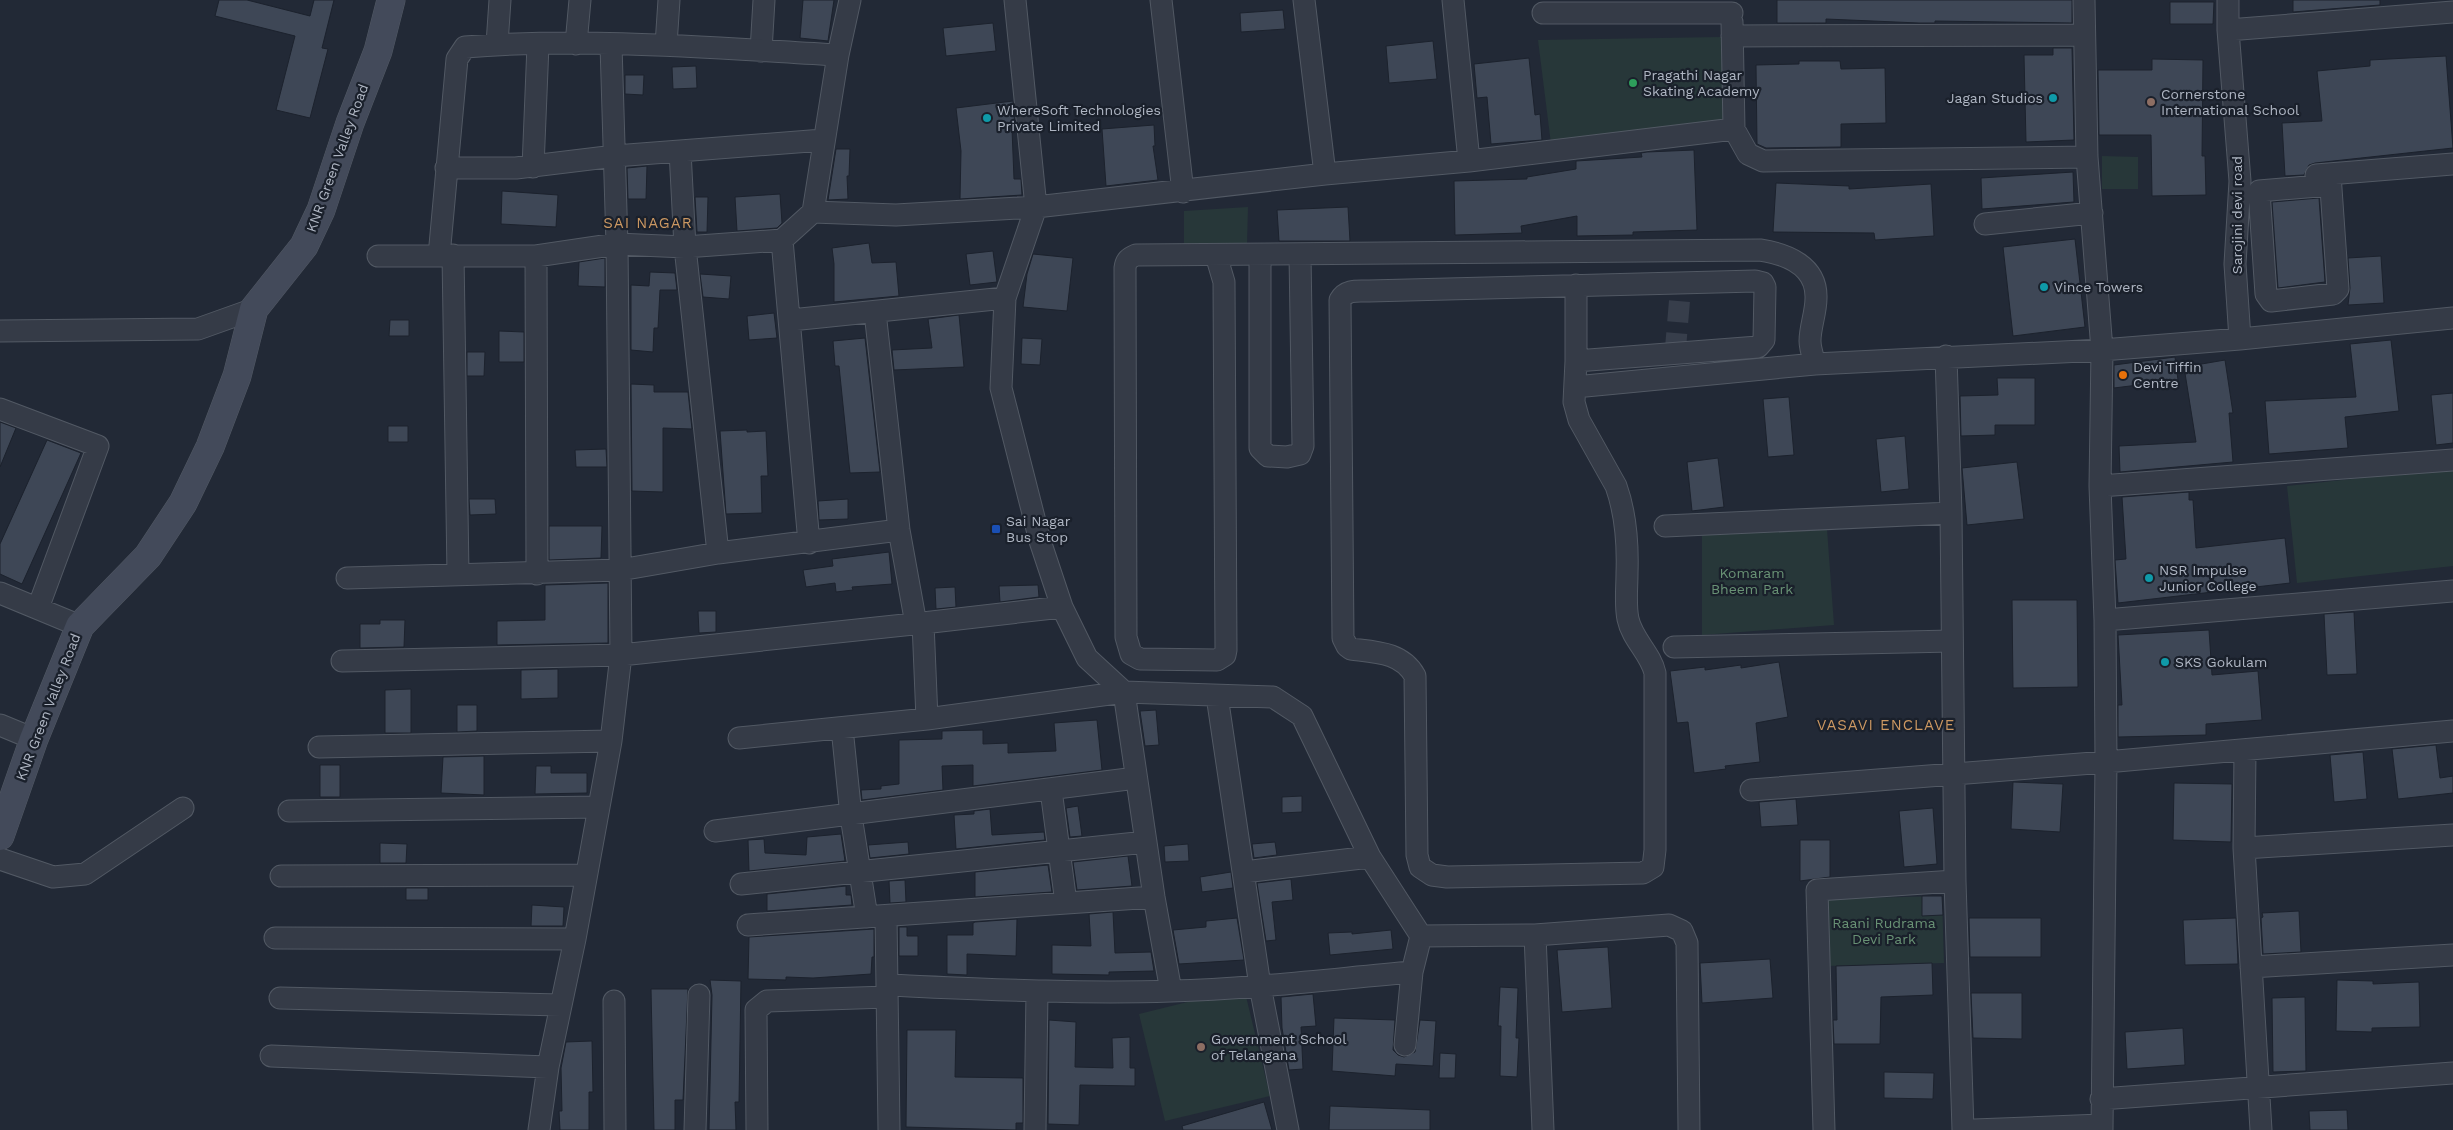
<svg xmlns="http://www.w3.org/2000/svg" width="2453" height="1130" viewBox="0 0 2453 1130" font-family="'Work Sans',sans-serif">
<style>
.green{fill:#273739}
.building{fill:#3e4756;stroke:#1c222d}
.lines{fill:none;stroke-linecap:round;stroke-linejoin:round}
.street-tunnel{stroke:#373e4b;stroke-width:21;stroke-dasharray:21 11;stroke-linecap:butt}
.street-casing{stroke:#525964;stroke-width:23}
.secondary-casing{stroke:#525964;stroke-width:29}
.street{stroke:#353b47;stroke-width:21}
.secondary{stroke:#434a5a;stroke-width:28}
.leisure-dot{fill:#2e9e5b;stroke:#1a202b;stroke-width:2}
.culture-dot{fill:#0f9aa8;stroke:#1a202b;stroke-width:2}
.education-dot{fill:#8d6e63;stroke:#1a202b;stroke-width:2}
.food-dot{fill:#e8710a;stroke:#1a202b;stroke-width:2}
.transit-dot{fill:#1a4fb4;stroke:#1a202b;stroke-width:2}
.labels{text-anchor:middle;dominant-baseline:central;stroke-width:4.5;stroke-linejoin:round;paint-order:stroke}
.poi-label{font-size:14px;fill:#afb6c3;stroke:#1a202b;text-anchor:start}
.street-label{font-size:14px;fill:#afb6c3;stroke:#1a202b}
.park-label{font-size:14px;fill:#699275;stroke:#1a202b}
.neighbourhood-label{font-size:15px;letter-spacing:1px;fill:#cc9862;stroke:#1a202b}
</style>
<rect width="100%" height="100%" fill="#222936"/>
<!-- green -->
<path class="green" d="M1721,37L1724,125L1551,144L1538,40Z
M2102,156L2138,157V189H2102Z
M1248,207L1247,245H1184V211Z
M2453,468V566L2297,583L2287,486Z
M1827,529L1834,625L1702,635V533Z
M1942,896L1944,963L1827,966L1825,899Z
M1244,988L1270,1096L1165,1121L1139,1014Z"/>
<!-- building -->
<path class="building" d="M219,0H247L310,16L314,0H334L322,48L328,49L310,118L276,110L295,36L215,16Z
M803,0H834L828,41L800,38Z
M1777,0H2072V23L1935,21V23H1919L1826,19V23H1777Z
M2293,0H2380V5L2293,12Z
M2170,2H2214L2213,24H2170Z
M1283,10L1285,29L1241,32L1240,13Z
M993,23L996,51L946,56L943,28Z
M1433,41L1437,79L1389,83L1386,46Z
M2053,48H2072L2074,140L2026,142L2024,55H2053Z
M2446,56L2453,148L2315,163L2309,165L2304,175L2285,176L2282,123L2322,121L2317,71L2370,66V60Z
M1529,58L1535,115L1540,114L1542,140L1491,144L1487,97L1477,98L1474,64Z
M2152,59L2203,60L2202,156H2205L2206,195L2152,196L2151,135H2099L2098,70H2152Z
M1799,61H1840L1841,69L1885,68L1886,123L1841,124V147L1766,148L1757,144L1756,65L1799,64Z
M696,66L697,88L673,89L672,67Z
M625,75H644L643,95L625,94Z
M1013,101L1015,128L1012,129L1014,179H1021L1022,195L960,199L961,151L956,108Z
M1154,125L1155,146H1153L1158,180L1106,186L1102,129Z
M836,149H850L849,176H847L848,199L828,200Z
M1694,150L1697,230L1633,232V235L1577,236V216L1521,226L1522,233L1455,235L1454,181L1527,179V177L1576,169V161L1642,157L1641,153L1647,152Z
M647,166L646,199H628L627,168Z
M2073,172L2074,202L1982,209L1981,178Z
M1776,183L1849,186V189L1931,184L1934,236L1875,240L1874,233L1773,232Z
M502,191L558,195L556,227L501,224Z
M780,194L782,223L777,228L737,231L735,197Z
M695,197H708L707,232H697Z
M2319,198L2325,282L2278,288L2272,202Z
M1348,207L1350,241H1279L1277,210Z
M2075,239L2085,327L2013,336L2003,247Z
M869,243L872,263L896,262L899,296L834,302V264L832,248Z
M993,251L997,282L970,285L966,254Z
M1033,254L1073,258L1067,311L1023,307L1027,274Z
M2381,256L2384,303L2348,305L2350,288L2348,258Z
M605,258V287L578,286L579,262Z
M650,272L675,273L677,290H660L658,328H654L653,352L631,350V285L649,286Z
M700,274L731,276L729,299L703,297Z
M774,313L777,338L749,340L747,316Z
M959,315L964,367L894,370L892,350L932,348L928,319Z
M390,320H409V336H389Z
M499,331L524,332V362H499Z
M865,338L880,472L850,473L839,366H835L833,341Z
M1022,338L1042,339L1040,365L1021,364Z
M2391,340L2399,411L2345,417L2348,448L2269,454L2265,401L2356,397L2350,344Z
M467,352H485L484,376H467Z
M2175,357L2178,380L2114,388V365Z
M2225,360L2233,413H2229L2233,462L2120,472L2119,446L2196,442L2184,367Z
M1997,378H2035V425H1995V435L1961,436L1960,396L1998,395Z
M631,384L654,385V392H688L692,429L663,428V492L632,491Z
M2453,393V443L2436,445L2431,395Z
M1789,397L1794,455L1768,457L1763,399Z
M0,422L16,428L0,467Z
M388,426H408V442H388Z
M747,430V432L766,431L768,476H761L762,513L726,514L720,431Z
M1905,436L1909,489L1881,492L1876,439Z
M47,440L81,453L22,584L0,574V544Z
M606,449L607,467H576L575,450Z
M1718,458L1724,507L1692,511L1687,462Z
M2017,462L2024,519L1967,525L1962,468Z
M2189,492V500H2193L2196,548L2285,538L2290,583L2118,603L2115,560L2126,559L2122,497Z
M469,499H495L496,514L470,515Z
M848,499V519L819,520L818,501Z
M549,526H602L601,558L549,560Z
M889,552L892,584L852,587L853,590L836,592L835,583L806,587L803,570L833,566L832,559Z
M608,583V643L497,645V621L545,620V585Z
M1038,585L1039,597L1000,602L999,586Z
M955,587L956,607L936,609L935,588Z
M2012,600H2077L2078,687L2013,688Z
M698,611H716V632L699,633Z
M2354,612L2357,674L2327,675L2324,614Z
M380,620H405L404,647L360,648V624H380Z
M2209,630L2212,675L2258,671L2262,720L2206,724V735L2118,737V705H2122L2118,635Z
M1779,662L1788,717L1756,723L1760,762L1725,766L1726,769L1694,773L1688,722L1677,723L1670,671L1705,667V670L1741,665V668Z
M558,669V698L521,699V670Z
M411,689V733H385V690Z
M457,705H477V731L457,732Z
M1156,710L1159,745L1145,746L1140,711Z
M1097,720L1102,770L973,786V765L942,766L943,790L862,800L861,790L881,789V786L899,784V740L942,739V731L983,730V744L1008,743V753L1056,751L1054,723Z
M2436,745L2440,778L2453,776V793L2398,799L2392,749Z
M2363,752L2367,799L2334,802L2330,755Z
M484,756V795L441,793L443,757Z
M320,765H340V797H320Z
M536,766H551V773H587V793L535,794Z
M2013,782L2063,784L2060,832L2011,829Z
M2174,783L2232,784L2231,842L2173,840Z
M1302,796V812L1282,813V797Z
M1796,799L1798,825L1761,827L1759,802Z
M1078,806L1082,836L1070,837L1066,808Z
M1933,808L1937,864L1904,867L1899,811Z
M990,809L992,835L1044,832L1045,840L956,849L954,815L974,814V811Z
M841,834L845,861L749,871L748,840L764,839L765,853L806,855L807,837Z
M1800,840H1830V877L1800,881Z
M908,842L909,854L870,858L868,845Z
M1275,842L1277,855L1254,858L1252,844Z
M380,843L407,844L406,863H380Z
M1188,844L1189,861L1165,862L1164,846Z
M1128,856L1132,886L1077,890L1073,862Z
M1048,865L1052,892L975,897V872Z
M1231,872L1233,888L1202,892L1200,877Z
M1291,879L1293,900L1272,902L1276,940L1266,941L1257,883Z
M905,880L906,902L890,903L889,881Z
M846,886V895H851L852,905L767,911V894Z
M406,888H428V900H406Z
M1922,896H1942L1943,915L1922,916Z
M532,905L564,907L563,926H531Z
M2299,911L2301,952L2263,954L2261,918L2263,917L2262,913Z
M1113,912L1115,953L1151,952L1154,971L1109,972V975L1052,974V945L1091,946L1089,914Z
M1237,918L1244,960L1179,964L1173,930L1206,927V921Z
M1969,918H2041V957H1970Z
M2236,918L2238,964L2185,965L2183,920Z
M1017,919L1016,956L967,954V975L947,974V935H973V923L975,922Z
M899,927H907V936H918V956H899Z
M874,929V957H872L871,974L813,978L786,977V980L748,979L749,937Z
M1391,930L1393,949L1330,955L1328,933L1352,932V934Z
M1608,947L1612,1008L1562,1012L1557,950Z
M1770,959L1773,998L1702,1003L1700,963Z
M1932,963L1933,995L1881,997L1880,1044H1834L1833,1020H1837L1836,966Z
M710,980L741,981L739,1102H735L736,1130H709L712,995Z
M2337,980L2373,981V984L2419,982L2420,1027L2372,1028V1032L2336,1031Z
M1500,987L1518,988L1516,1038H1519L1517,1077L1500,1076L1501,1026H1498Z
M651,989H688L683,1100H675V1130H654Z
M1971,993H2022V1039L1973,1038Z
M1313,994L1316,1026L1301,1027L1303,1069L1289,1070L1282,1028L1281,997Z
M2305,997L2306,1071L2273,1072L2272,998Z
M1334,1018L1395,1020L1393,1050L1398,1055L1404,1057L1415,1052L1420,1020L1436,1021L1433,1066L1396,1064L1395,1076L1332,1071Z
M1049,1020L1076,1022L1075,1067L1113,1068L1112,1038L1130,1037V1068H1135V1086L1080,1085L1079,1125L1048,1124Z
M2183,1028L2185,1065L2127,1069L2125,1032Z
M907,1030H956L955,1077L1023,1078V1123H1016V1130L906,1127Z
M592,1041L593,1092H589V1130H560L559,1111H562L561,1068L566,1042Z
M1440,1053L1456,1054L1455,1078H1439Z
M1884,1072L1934,1073L1933,1099L1884,1098Z
M1264,1102L1272,1130H1183L1182,1126Z
M1330,1106L1430,1110V1130H1329Z
M2347,1110L2348,1130H2310L2309,1111Z"/>
<g class="lines">
<!-- street-tunnel -->
<path class="street-tunnel" d="M1675,354L1681,283"/>
<!-- street casing -->
<g class="street-casing">
<path id="street" d="M1015,0L1036,207L1005,298L1001,388L1040,541L1062,607L1087,658L1124,692L1154,897L1171,991
M1161,0L1183,192
M1304,0L1325,174
M1453,0L1469,161
M2084,0L2087,157L2102,350L2100,486L2105,620L2106,762L2102,1130
M2228,0V30L2240,181L2235,264L2240,339
M1543,13H1732
M1732,22L1734,129
M2228,30L2453,12
M1732,36L2084,35
M497,44L500,0
M576,44L580,0
M666,45L669,0
M761,51L764,0
M680,151L685,247L718,553
M533,167L538,45
M446,168H516L615,156L823,140
M2330,174L2338,289L2333,294L2271,301L2266,294L2259,191L2330,185
M2316,175L2453,164
M813,212L896,215L1036,207L1325,174L1469,161L1734,129L1748,154L1763,161L2087,157
M1985,224L2092,213
M782,240L809,543
M453,255L458,574
M1216,255L1224,282L1226,650L1225,655L1217,660L1140,659L1131,654L1126,637L1125,268C1126,260 1129,258 1136,255L1760,250C1787,254 1817,266 1816,298C1816,313 1810,327 1810,341C1810,348 1813,357 1815,364
M1260,255V448L1268,456L1287,457L1300,454L1303,446L1300,255
M378,256H536L617,244L685,247L782,240L813,212L838,55L850,0
M439,256L457,59L465,47C589,37 714,48 838,55
M536,256L537,574
M875,312L899,530L916,624
M791,320L1005,298
M0,331L198,329L254,309
M1946,356L1951,513L1955,881L1963,1130
M1576,361L1574,402L1579,420L1616,486C1626,514 1628,544 1627,573C1627,588 1625,605 1628,619C1632,639 1651,654 1655,673V850L1653,867L1643,873L1447,877L1432,875L1420,867L1417,855L1415,676C1402,652 1375,652 1351,649L1347,646L1343,638L1340,300C1346,289 1358,291 1369,291L1755,281L1763,283L1765,287L1764,340L1758,347L1576,361V285
M1575,387L1815,364L2102,350L2240,339L2453,318
M0,409L98,446L38,608
M2100,486L2453,460
M1665,526L1951,513
M347,578L620,570L718,553L899,530
M0,593L80,626
M2105,620L2453,591
M1674,647L1952,641
M342,661L621,655L923,623
M1217,696L1260,986L1288,1130
M927,719L923,623L1062,607
M0,725L34,739
M842,728L851,816L867,917
M739,738L927,719L1124,692L1273,697L1302,716L1370,857L1421,936L1412,972L1405,1045
M319,747L611,741
M2245,750L2244,848L2261,1130
M1051,790L1066,903
M1751,790L2106,762L2453,731
M289,811L599,807
M715,831L1136,778
M2244,848L2453,835
M0,859L53,877L85,874L183,808
M1244,872L1370,857
M281,876L585,875
M741,884L1146,842
M886,916L889,1130
M748,925L1154,897
M1535,935L1543,1130
M1421,936L1535,935L1669,925L1682,931L1687,943L1689,1130
M275,938L575,939
M2251,967L2453,955
M887,985C982,989 1076,994 1171,991C1251,989 1332,979 1412,972
M280,998L561,1005
M614,1001L615,1130
M271,1056L548,1067
M2101,1099L2453,1073
M539,1130L548,1067L575,939L611,741L621,655L617,244L611,45
M695,1130L699,995
M757,1130L756,1010L767,1001L887,997
M1035,1130L1037,992
M1824,1130L1817,890L1955,881
M1974,1130L2101,1125"/>
</g>
<!-- secondary casing -->
<g class="secondary-casing">
<path id="secondary" d="M0,836L34,739L80,626L148,556L183,503L210,447L237,376L254,309L304,246L321,210L350,123L378,51L391,0"/>
</g>
<!-- street -->
<use href="#street" class="street"/>
<!-- secondary -->
<use href="#secondary" class="secondary"/>
</g>
<!-- markers -->
<circle class="leisure-dot" cx="1633" cy="83" r="5"/>
<g class="culture-dot">
<circle cx="2053" cy="98" r="5"/>
<circle cx="987" cy="118" r="5"/>
<circle cx="2044" cy="287" r="5"/>
<circle cx="2149" cy="578" r="5"/>
<circle cx="2165" cy="662" r="5"/>
</g>
<g class="education-dot">
<circle cx="2151" cy="102" r="5"/>
<circle cx="1201" cy="1047" r="5"/>
</g>
<circle class="food-dot" cx="2123" cy="375" r="5"/>
<rect class="transit-dot" x="991" y="524" width="10" height="10" rx="2.5"/>
<g class="labels">
<!-- poi labels -->
<g class="poi-label">
<text x="1643" y="75">Pragathi Nagar<tspan x="1643" dy="16">Skating Academy</tspan></text>
<text x="2161" y="94">Cornerstone<tspan x="2161" dy="16">International School</tspan></text>
<text x="2043" y="98" text-anchor="end">Jagan Studios</text>
<text x="997" y="110">WhereSoft Technologies<tspan x="997" dy="16">Private Limited</tspan></text>
<text x="2054" y="287">Vince Towers</text>
<text x="2133" y="367">Devi Tiffin<tspan x="2133" dy="16">Centre</tspan></text>
<text x="1006" y="521">Sai Nagar<tspan x="1006" dy="16">Bus Stop</tspan></text>
<text x="2159" y="570">NSR Impulse<tspan x="2159" dy="16">Junior College</tspan></text>
<text x="2175" y="662">SKS Gokulam</text>
<text x="1211" y="1039">Government School<tspan x="1211" dy="16">of Telangana</tspan></text>
</g>
<!-- street labels -->
<g class="street-label">
<text transform="translate(337 158) rotate(-70)">KNR Green Valley Road</text>
<text transform="translate(2237 215) rotate(-90)">Sarojini devi road</text>
<text transform="translate(48 707) rotate(-69)">KNR Green Valley Road</text>
</g>
<!-- park labels -->
<g class="park-label">
<text x="1752" y="573">Komaram<tspan x="1752" dy="16">Bheem Park</tspan></text>
<text x="1884" y="923">Raani Rudrama<tspan x="1884" dy="16">Devi Park</tspan></text>
</g>
<!-- neighbourhood labels -->
<g class="neighbourhood-label">
<text x="648" y="223">SAI NAGAR</text>
<text x="1886" y="725">VASAVI ENCLAVE</text>
</g>
</g>
</svg>
